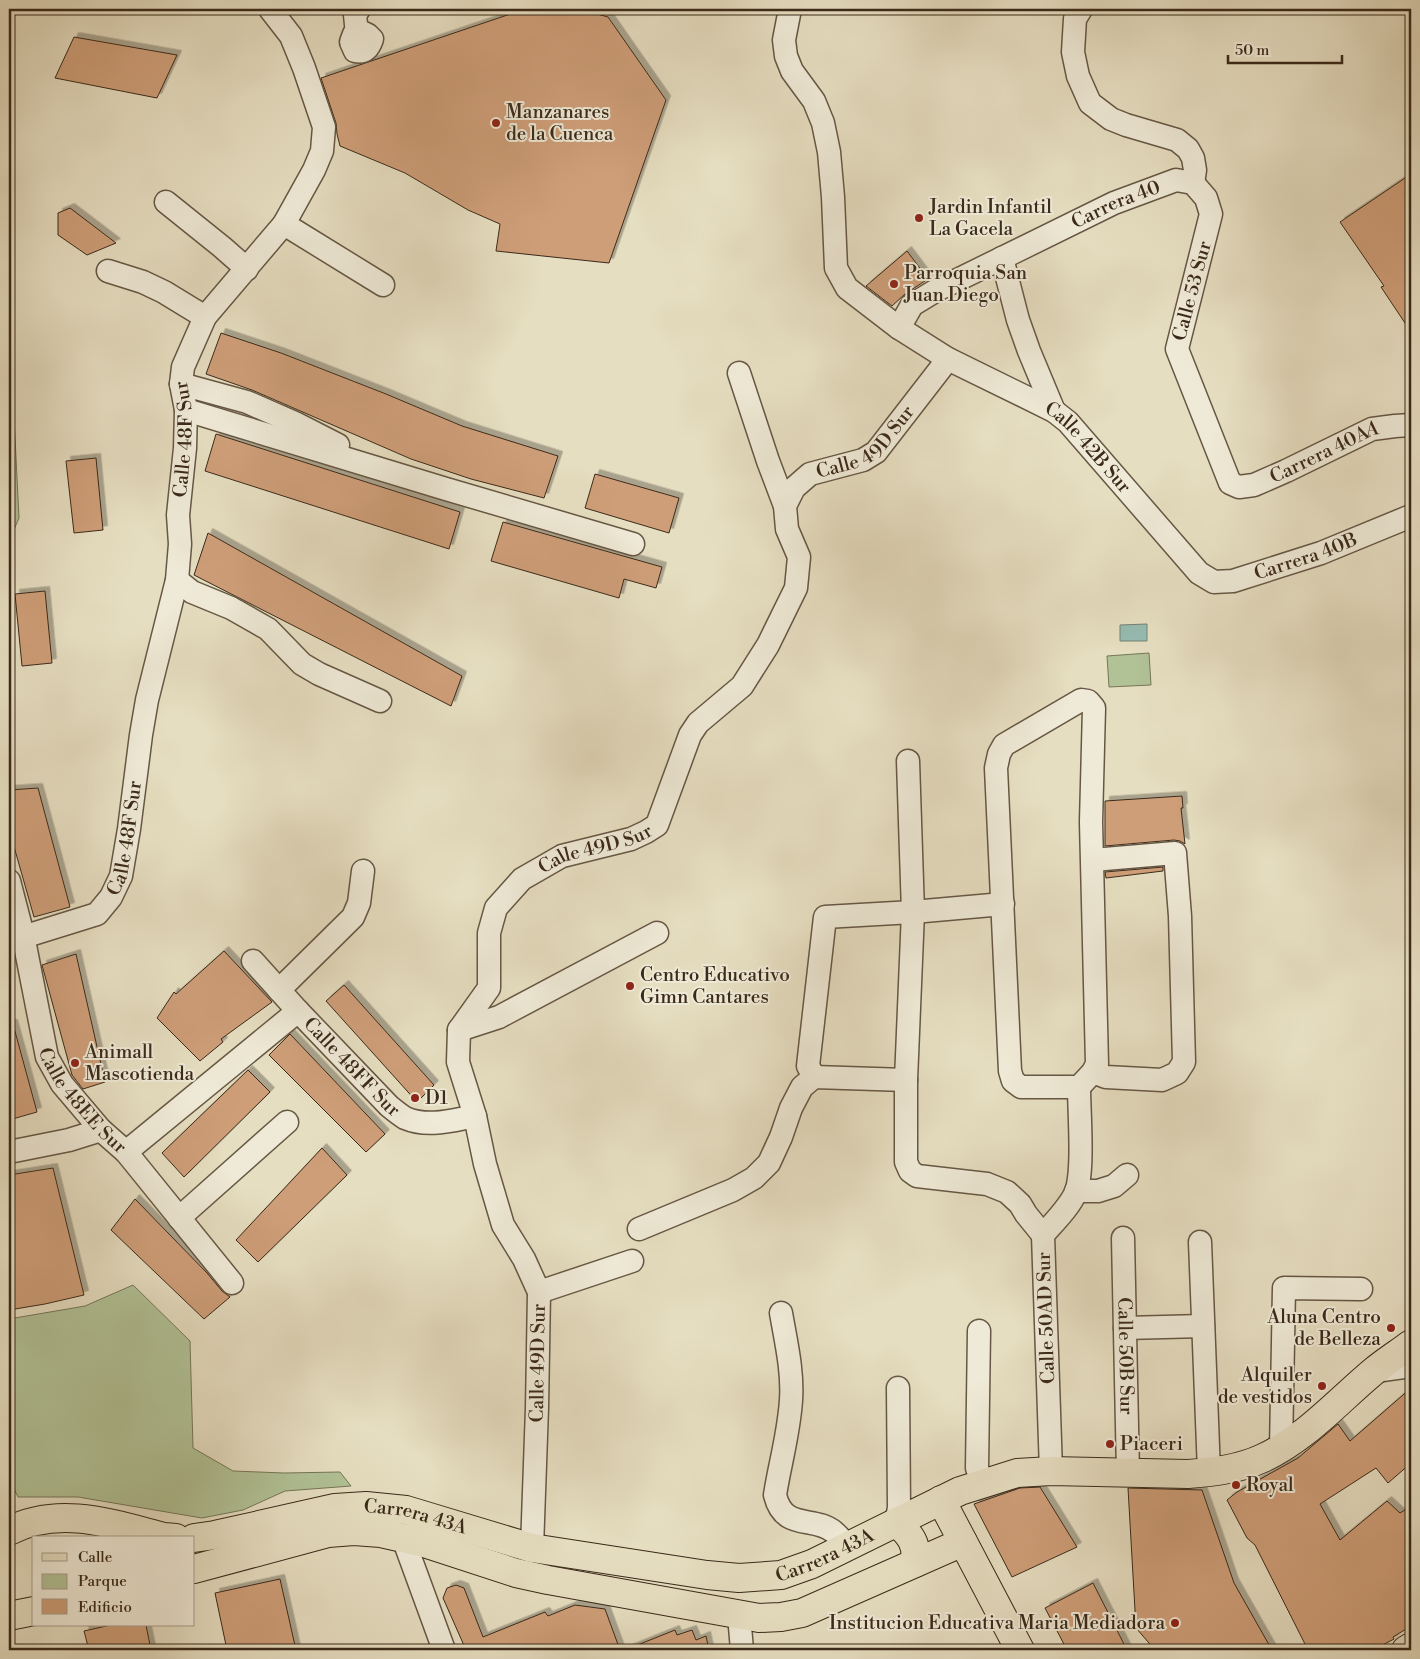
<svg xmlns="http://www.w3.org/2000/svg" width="1420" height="1659" viewBox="0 0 1420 1659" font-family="'Libre Bodoni',serif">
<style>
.green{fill:#b1c296;stroke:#767658}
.water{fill:#96bcb2;stroke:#728275}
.building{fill:#ce9e78;stroke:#3b2a1a;filter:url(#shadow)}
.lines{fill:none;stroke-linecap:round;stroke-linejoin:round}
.minor-casing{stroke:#665744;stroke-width:25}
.major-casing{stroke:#3b2a1a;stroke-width:30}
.minor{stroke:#efead7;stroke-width:22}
.major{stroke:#e6dec1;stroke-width:28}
.poi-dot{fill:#8f2418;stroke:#efead7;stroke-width:2}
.labels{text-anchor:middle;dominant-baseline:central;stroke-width:4;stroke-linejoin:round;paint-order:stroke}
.poi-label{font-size:19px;fill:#3b2a1a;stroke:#efead7;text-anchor:start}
.street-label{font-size:19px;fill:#3b2a1a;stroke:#efead7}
</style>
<defs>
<filter id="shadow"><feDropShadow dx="4.5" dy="-4.5" stdDeviation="0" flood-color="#0004"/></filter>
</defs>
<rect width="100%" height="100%" fill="#e6dec1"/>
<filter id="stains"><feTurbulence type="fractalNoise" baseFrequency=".004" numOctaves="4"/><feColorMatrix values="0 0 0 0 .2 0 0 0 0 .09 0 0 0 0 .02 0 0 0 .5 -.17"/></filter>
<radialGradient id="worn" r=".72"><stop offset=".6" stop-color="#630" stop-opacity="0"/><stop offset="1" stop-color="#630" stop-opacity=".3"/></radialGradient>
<!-- green -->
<path class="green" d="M9,346L11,356L19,518L9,541Z
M1149,653L1151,685L1109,687L1107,656Z
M133,1285L190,1341L193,1448L233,1471L284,1473L340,1472L351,1486L285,1491L243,1510L202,1518L78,1497H18L9,1478V1319L85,1306Z"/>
<!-- water -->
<path class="water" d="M1147,624V641H1120V625Z"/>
<!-- building -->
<path class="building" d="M525,9H579L608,17L666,100L609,263L496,251L500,224L468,210L405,173L340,146L337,134L336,123L321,78Z
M74,37L177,55L157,98L55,78Z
M1411,174V332L1381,287L1384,286L1340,222Z
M70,208L116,243L87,255L58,235V213Z
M907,251L928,279L905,294L892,306L866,286Z
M221,333L281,353L386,394L462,426L558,456L544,498L471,479L411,459L252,390L206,374Z
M216,434L460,512L449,549L205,471Z
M96,458L103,530L74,533L66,461Z
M595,474L679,498L669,533L585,508Z
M503,522L662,567L656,588L624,579L619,598L491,561Z
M208,533L462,676L451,706L194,575Z
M45,591L52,663L22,666L15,594Z
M38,788L70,907L34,917L9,829V790Z
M1182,796L1183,808H1181L1185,844L1180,841L1174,840L1105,846V801Z
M1163,867V871L1106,878L1105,872Z
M224,951L272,1002L221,1039L223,1042L200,1061L157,1018L174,992L176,994Z
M76,954L105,1082L83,1089L72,1075L42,965Z
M344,985L434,1085L417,1102L326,1001Z
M9,1024H13L37,1112L9,1120Z
M290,1034L385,1134L366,1152L269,1055Z
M248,1070L270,1092L184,1177L162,1153Z
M322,1148L347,1175L258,1262L236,1240Z
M53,1168L84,1295L45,1304L9,1310V1175Z
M135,1199L207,1273L222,1291L230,1297L204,1319L111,1230Z
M1411,1388V1463L1388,1483L1376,1468L1320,1504L1340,1540L1387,1501L1400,1513L1411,1506V1626L1393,1637L1394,1639L1373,1650H1308L1255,1545L1247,1538L1227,1500L1237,1492L1298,1458L1338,1424L1350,1441Z
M1040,1487L1077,1547L1012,1577L974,1504L1020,1488Z
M1128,1488L1202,1490L1234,1583L1272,1650H1155L1136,1628Z
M280,1579L296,1650H227L215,1593Z
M1093,1583L1127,1650H1067L1045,1608Z
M456,1585L464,1588L483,1637L545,1612L548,1616L575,1605L605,1609L620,1650H466L443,1598L447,1588Z
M111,1625H146L151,1650H89L84,1631Z
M675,1630L677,1635L692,1630L696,1640L706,1636L709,1650H625Z"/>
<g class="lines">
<!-- minor casing -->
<g class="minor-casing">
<g id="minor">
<path id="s1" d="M790,9L784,40L786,56L792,71L814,101L823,123L829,152L833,197L836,268L847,288L899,328L948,359L1054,411L1068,422L1199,573L1214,582L1233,581L1321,553L1411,516"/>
<path d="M1081,9L1075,19L1073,52L1078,76L1090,103L1111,119L1126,125L1177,140L1188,149L1193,158L1195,170L1193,183"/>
<path d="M364,33L368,35L372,39C369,48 365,53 355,51L351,42L354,34Z"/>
<path d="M357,34L355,15L359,9"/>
<path d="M166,202L222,247L247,269"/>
<path d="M284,224L383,285"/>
<path d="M1002,258L1018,320L1029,351L1054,411"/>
<path d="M108,271L143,282L164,292L205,317"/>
<path id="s2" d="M899,328L912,305L935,291L1114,203L1176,180L1193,183L1206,198L1211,214L1177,349L1230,483L1239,487L1254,485L1286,471L1372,429L1395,426L1411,425"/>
<path d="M739,373L768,461L785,506"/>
<path d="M181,384L247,402L295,423L338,445"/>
<path d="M186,410L446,489L633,544"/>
<path d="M177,580L192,592L231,608L268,629L302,664L319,674L380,701"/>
<path d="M1081,700L1088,701L1094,708L1091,822L1097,1064L1093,1072L1079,1087H1021L1013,1081L1010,1071L996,768L999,754L1004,745Z"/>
<path d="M908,761L913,912L906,1080V1162L910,1171L917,1176L987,1184L1007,1192L1020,1204L1026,1214L1043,1235"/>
<path d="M1093,860L1175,853L1180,916L1184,1062L1177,1073L1162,1080L1106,1077L1093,1072"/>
<path id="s3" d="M9,881L23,935L47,1057L62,1084L101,1130L126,1152L232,1283"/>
<path id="s4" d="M9,940L23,937L97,914L111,897L121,876L129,829L141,735L147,700L177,580L180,544L178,515L185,448L186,410L181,384L183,367L205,317L284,224L314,170L322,151L324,127L304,68L291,36L270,9"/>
<path id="s5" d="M253,961L298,1011L389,1106C394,1110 400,1115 405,1118C428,1128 453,1120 475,1116"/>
<path d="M279,990L353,917L359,903L363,871"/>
<path d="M459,1030L499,1017L657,933"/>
<path d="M814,1077L808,1066L825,917L913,912L1003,904"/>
<path d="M9,1152L69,1140L101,1130"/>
<path d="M126,1152L298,1011"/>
<path d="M1076,1191H1098L1114,1186L1127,1175"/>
<path d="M179,1218L287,1122"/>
<path d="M639,1229L733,1190L754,1178L769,1163L781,1137L791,1108L802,1087L814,1077L906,1080"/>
<path id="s6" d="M1123,1238L1128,1473"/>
<path d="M1200,1242L1209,1472"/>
<path d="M539,1292L632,1261"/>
<path d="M781,1313C786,1342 793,1371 791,1400C789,1433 780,1463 775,1495C784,1532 814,1515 834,1532C839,1536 843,1542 848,1547"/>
<path d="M1125,1328L1203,1326"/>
<path d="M979,1331L977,1468L982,1483"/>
<path d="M1375,1371L1411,1366"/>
<path d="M1281,1449L1284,1288L1361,1289"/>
<path d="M1051,1471L1043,1235C1054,1222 1069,1208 1076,1192C1084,1170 1079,1112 1079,1087"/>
<path d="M896,1522L899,1508L898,1388"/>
<path d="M403,1538L444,1650"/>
<path id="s7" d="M532,1548L537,1408L539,1292L524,1259L503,1225L485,1164L475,1116L458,1062L459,1030L489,988V933L496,908L522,879L562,856L631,839L646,832L657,825L690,735L698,723L742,686L768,645L796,588L799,557L787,529L785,506L794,488L810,474L863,460L876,452L948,359"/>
<path d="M739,1615L742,1650"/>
</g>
</g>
<!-- major casing -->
<g class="major-casing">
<g id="major">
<path d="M941,1500L1020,1650"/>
<path d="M896,1522C910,1534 918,1544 915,1563"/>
<path d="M9,1531C59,1505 113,1524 164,1537L176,1538"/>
<path id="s8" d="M194,1538L215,1535L335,1508L366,1506L406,1510L532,1548L707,1575L739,1578L781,1575L812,1564L960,1491L1017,1473L1051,1471L1188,1474C1213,1472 1240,1469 1263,1458C1306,1438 1338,1401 1374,1371C1386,1361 1399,1353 1411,1344"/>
<path d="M194,1569L328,1533L354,1531L381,1533L421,1542L516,1573L548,1580L759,1618L781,1617L802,1613L963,1542"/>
<path d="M9,1616L34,1611"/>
<path d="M1406,1650L1411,1647"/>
</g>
</g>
<!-- minor -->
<use href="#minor" class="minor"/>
<!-- major -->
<use href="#major" class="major"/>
</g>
<!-- markers -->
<g class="poi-dot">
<circle cx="496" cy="123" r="5"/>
<circle cx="919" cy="218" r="5"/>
<circle cx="894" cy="284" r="5"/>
<circle cx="630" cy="986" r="5"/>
<circle cx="75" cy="1063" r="5"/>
<circle cx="415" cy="1098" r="5"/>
<circle cx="1391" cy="1328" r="5"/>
<circle cx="1322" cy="1386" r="5"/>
<circle cx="1110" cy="1444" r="5"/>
<circle cx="1236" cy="1485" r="5"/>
<circle cx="1175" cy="1623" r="5"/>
</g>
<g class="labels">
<!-- poi labels -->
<g class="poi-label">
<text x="506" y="112">Manzanares<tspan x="506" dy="22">de la Cuenca</tspan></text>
<text x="929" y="207">Jardin Infantil<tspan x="929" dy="22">La Gacela</tspan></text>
<text x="904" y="273">Parroquia San<tspan x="904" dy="22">Juan Diego</tspan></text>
<text x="640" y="975">Centro Educativo<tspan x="640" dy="22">Gimn Cantares</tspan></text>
<text x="85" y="1052">Animall<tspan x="85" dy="22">Mascotienda</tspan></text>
<text x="425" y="1098">D1</text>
<text x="1381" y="1317" text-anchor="end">Aluna Centro<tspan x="1381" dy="22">de Belleza</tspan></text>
<text x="1312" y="1375" text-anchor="end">Alquiler<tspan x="1312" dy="22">de vestidos</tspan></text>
<text x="1120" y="1444">Piaceri</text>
<text x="1246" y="1485">Royal</text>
<text x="1165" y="1623" text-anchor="end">Institucion Educativa Maria Mediadora</text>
</g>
<!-- street labels -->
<g class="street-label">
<text stroke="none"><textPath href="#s2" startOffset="254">Carrera 40</textPath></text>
<text transform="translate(1192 291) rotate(-75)">Calle 53 Sur</text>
<text stroke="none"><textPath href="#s7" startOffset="1324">Calle 49D Sur</textPath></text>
<text stroke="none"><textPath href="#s4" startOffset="580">Calle 48F Sur</textPath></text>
<text stroke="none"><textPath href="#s1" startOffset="585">Calle 42B Sur</textPath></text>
<text stroke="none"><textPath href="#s2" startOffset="759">Carrera 40AA</textPath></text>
<text stroke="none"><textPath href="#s1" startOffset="866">Carrera 40B</textPath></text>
<text stroke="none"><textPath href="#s4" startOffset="175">Calle 48F Sur</textPath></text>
<text stroke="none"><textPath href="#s7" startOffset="785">Calle 49D Sur</textPath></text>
<text stroke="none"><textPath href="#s5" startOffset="145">Calle 48FF Sur</textPath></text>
<text stroke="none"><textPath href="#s3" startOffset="236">Calle 48EE Sur</textPath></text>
<text transform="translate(1046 1318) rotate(-92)">Calle 50AD Sur</text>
<text stroke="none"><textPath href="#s6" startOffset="118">Calle 50B Sur</textPath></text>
<text stroke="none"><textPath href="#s7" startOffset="185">Calle 49D Sur</textPath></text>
<text stroke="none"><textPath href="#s8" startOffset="226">Carrera 43A</textPath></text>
<text stroke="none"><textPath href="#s8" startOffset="646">Carrera 43A</textPath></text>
</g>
</g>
<!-- margin -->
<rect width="1420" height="1659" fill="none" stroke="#e6dec1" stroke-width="30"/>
<rect x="10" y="10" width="1400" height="1639" fill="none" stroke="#3b2a1a" stroke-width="2.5"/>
<rect x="15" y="15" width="1390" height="1629" fill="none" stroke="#3b2a1a"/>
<!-- legend -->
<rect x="32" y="1536" width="162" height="90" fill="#efead7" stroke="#a79d8b"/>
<rect x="42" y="1553" width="25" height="8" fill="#e6dec1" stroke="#a79d8b"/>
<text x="78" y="1562" font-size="15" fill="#3b2a1a">Calle</text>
<rect x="42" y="1574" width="25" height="15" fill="#b1c296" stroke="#a79d8b"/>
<text x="78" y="1586" font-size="15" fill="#3b2a1a">Parque</text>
<rect x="42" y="1599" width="25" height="15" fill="#ce9e78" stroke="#a79d8b"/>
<text x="78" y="1612" font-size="15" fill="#3b2a1a">Edificio</text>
<!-- scale -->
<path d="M1228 55v8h114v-8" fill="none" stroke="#3b2a1a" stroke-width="2.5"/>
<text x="1235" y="55" font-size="15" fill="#3b2a1a" stroke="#efead7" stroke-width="4" paint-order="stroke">50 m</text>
<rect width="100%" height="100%" filter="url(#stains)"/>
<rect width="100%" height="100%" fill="url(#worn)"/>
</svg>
